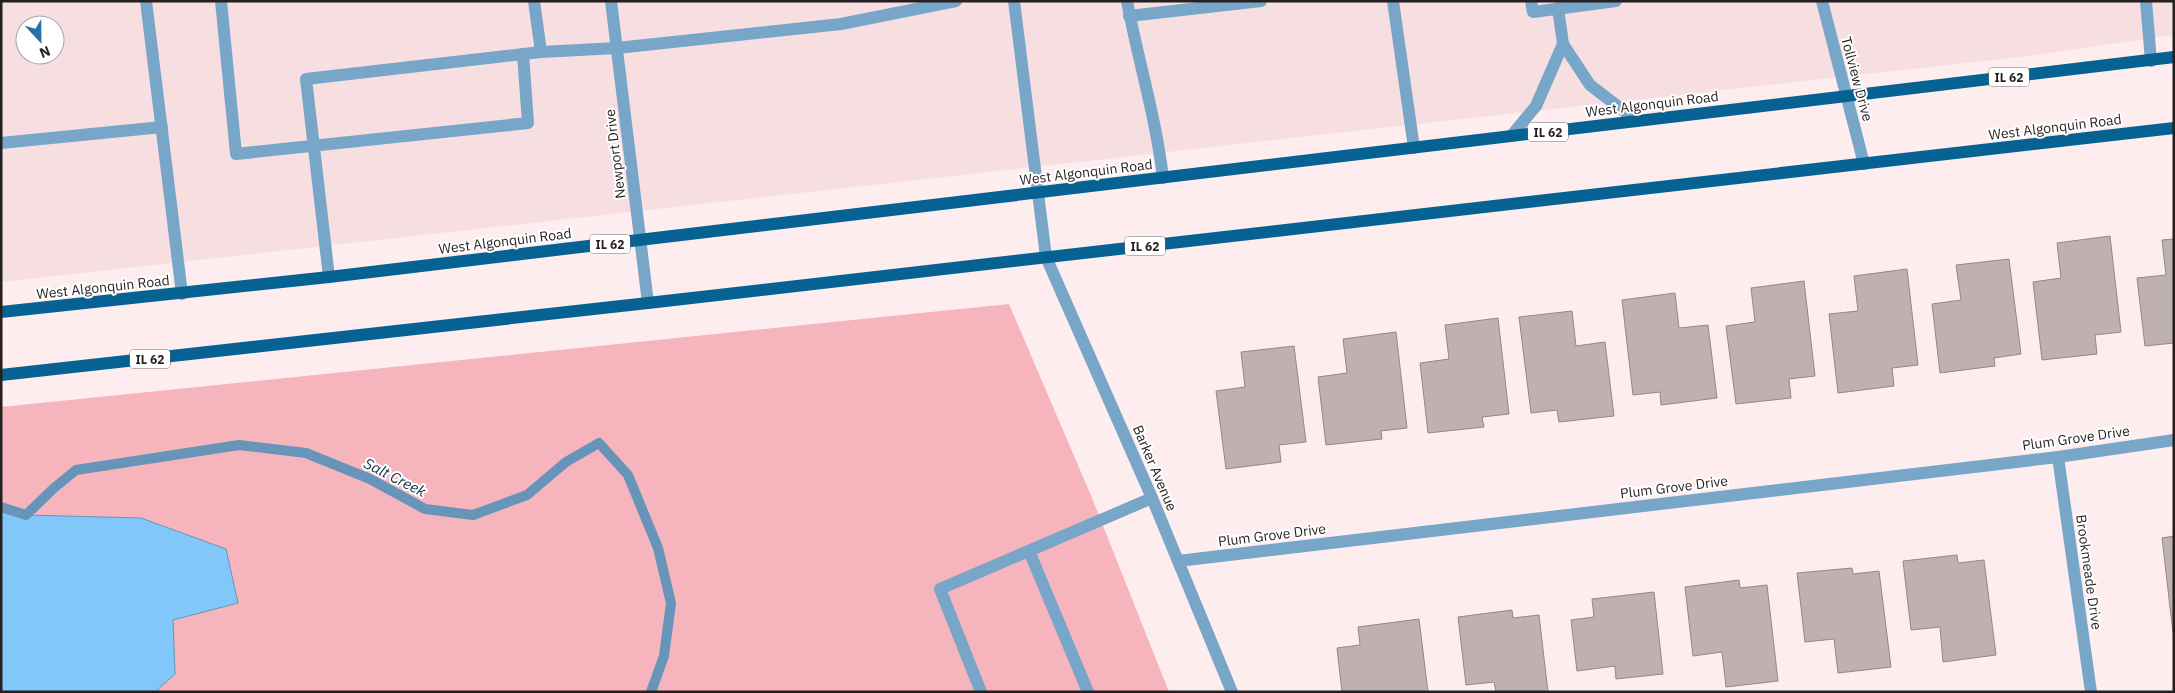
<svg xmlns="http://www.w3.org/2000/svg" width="2175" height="693" viewBox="0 0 2175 693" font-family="'IBM Plex Sans',sans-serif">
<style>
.built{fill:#f7dee1;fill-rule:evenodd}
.green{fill:#f6b4bc}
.water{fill:#82c7fa;stroke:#6695b9}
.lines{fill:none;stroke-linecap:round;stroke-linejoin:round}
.stream{stroke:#6695b9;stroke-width:10}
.building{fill:#bfb0b1;stroke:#958688}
.service{stroke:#77a6c9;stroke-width:12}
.minor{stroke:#77a6c9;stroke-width:12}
.primary{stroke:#076294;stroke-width:12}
.labels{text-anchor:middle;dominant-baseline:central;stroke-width:4;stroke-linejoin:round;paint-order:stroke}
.shield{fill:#fff;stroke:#666263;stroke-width:1}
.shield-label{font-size:12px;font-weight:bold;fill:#251f20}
.street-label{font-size:14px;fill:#251f20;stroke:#fff}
.water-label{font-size:15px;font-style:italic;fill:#112f44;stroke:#fff}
</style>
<rect width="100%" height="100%" fill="#feedef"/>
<!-- built -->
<path class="built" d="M1,1H2174V35L2029,56L1,282ZM25,25H55V55H25Z"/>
<!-- green -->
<path class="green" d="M1009,304L1092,498L1169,692H1V407Z"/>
<!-- water -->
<path class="water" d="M1,507L26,515L141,518L226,549L238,603L173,620L175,674L155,692H1Z"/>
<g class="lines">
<!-- stream -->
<path class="stream" d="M1,507L26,515L54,488L76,470L239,445L306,453L370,479L425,509L473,515L527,495L566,462L599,443L628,475L658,548L671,603L664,656L651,692"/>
</g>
<!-- building -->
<path class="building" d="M2110,236L2121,332L2095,335L2097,354L2042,360L2033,282L2061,278L2057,243Z
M2174,239V343L2145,346L2137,278L2166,275L2162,240Z
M2009,259L2021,354L1994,358L1995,366L1940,373L1932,304L1961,300L1956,265Z
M1907,269L1918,365L1892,368L1894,386L1838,393L1829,314L1858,311L1854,276Z
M1804,281L1815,376L1789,379L1791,398L1736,404L1726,326L1755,322L1751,288Z
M1675,293L1679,328L1708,325L1717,398L1661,405L1660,392L1633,395L1622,300Z
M1572,311L1576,346L1605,342L1614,416L1559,422L1557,410L1531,413L1519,317Z
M1498,318L1509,414L1482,417L1484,427L1428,433L1420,363L1449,359L1445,325Z
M1396,332L1407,428L1381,431L1382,439L1326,445L1318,377L1347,373L1343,339Z
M1294,346L1306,442L1279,445L1281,462L1226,469L1216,391L1245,387L1241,352Z
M2174,536V633H2173L2162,538Z
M1957,555L1958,563L1984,560L1996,655L1943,662L1940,627L1911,630L1903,561Z
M1852,568L1853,574L1879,571L1891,667L1838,673L1834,639L1805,642L1797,573Z
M1739,580L1740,588L1767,585L1778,681L1726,687L1722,652L1693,656L1685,587Z
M1654,592L1663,674L1616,679L1615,666L1577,671L1571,620L1594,617L1592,599Z
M1512,610L1513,618L1539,615L1548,692H1496L1494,682L1466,685L1458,617Z
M1419,619L1428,692H1342L1337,648L1360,645L1358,627Z"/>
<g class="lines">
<!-- service -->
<path class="service" d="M146,1L182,294
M221,1L236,154L528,123L523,54
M534,1L541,52
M1014,1L1046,257
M1127,1C1138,60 1156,118 1163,178
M1393,1L1414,148
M1531,1L1533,12L1616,1
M2146,1L2151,61
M1558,8L1563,44L1590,85L1637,121
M1129,16L1261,1
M1511,136L1536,106L1563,44
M1,143L162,127
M329,277L306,79L541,52L617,48L841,24L956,1
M1029,551L1088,692
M981,692L940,589L1152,498"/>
<!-- minor -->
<path class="minor" d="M611,1L648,303
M1822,1L1864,164
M1046,257L1152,498L1232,692
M2058,457L2091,692
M1178,561L2058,457L2174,440"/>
<!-- primary -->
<path class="primary" d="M1,312L329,277L2174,57
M1,375L648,303L2174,128"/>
</g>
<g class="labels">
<!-- shield labels -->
<g class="shield">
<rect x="1989" y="67.5" width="40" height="19" rx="4"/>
<rect x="1528" y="122.5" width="40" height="19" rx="4"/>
<rect x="590" y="234.5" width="40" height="19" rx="4"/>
<rect x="1125" y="236.5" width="40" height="19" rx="4"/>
<rect x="130" y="349.5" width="40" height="19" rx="4"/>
</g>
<g class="shield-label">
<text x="2009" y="77">IL 62</text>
<text x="1548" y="132">IL 62</text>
<text x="610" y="244">IL 62</text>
<text x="1145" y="246">IL 62</text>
<text x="150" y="359">IL 62</text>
</g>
<!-- street labels -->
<g class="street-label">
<text transform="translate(1857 79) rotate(75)">Tollview Drive</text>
<text transform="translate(1652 104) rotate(-7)">West Algonquin Road</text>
<text transform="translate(2055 127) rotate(-7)">West Algonquin Road</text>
<text transform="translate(615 154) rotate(-97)">Newport Drive</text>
<text transform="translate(1086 172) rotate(-7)">West Algonquin Road</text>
<text transform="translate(505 241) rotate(-7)">West Algonquin Road</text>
<text transform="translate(103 287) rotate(-6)">West Algonquin Road</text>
<text transform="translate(2076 438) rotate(-8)">Plum Grove Drive</text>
<text transform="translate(1155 468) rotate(67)">Barker Avenue</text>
<text transform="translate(1674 487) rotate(-7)">Plum Grove Drive</text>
<text transform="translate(1272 535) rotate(-7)">Plum Grove Drive</text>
<text transform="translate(2089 572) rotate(82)">Brookmeade Drive</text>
</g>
<!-- water labels -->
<g class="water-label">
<text transform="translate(395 477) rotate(27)">Salt Creek</text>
</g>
</g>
<!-- border -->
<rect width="2175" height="693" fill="none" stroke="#251f20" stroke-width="5"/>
<!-- north arrow -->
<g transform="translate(40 40) rotate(158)"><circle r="24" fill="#ffffff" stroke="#a8a5a6"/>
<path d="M0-4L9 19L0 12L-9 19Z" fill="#2573a6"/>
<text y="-8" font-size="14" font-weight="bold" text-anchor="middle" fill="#251f20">N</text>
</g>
</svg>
